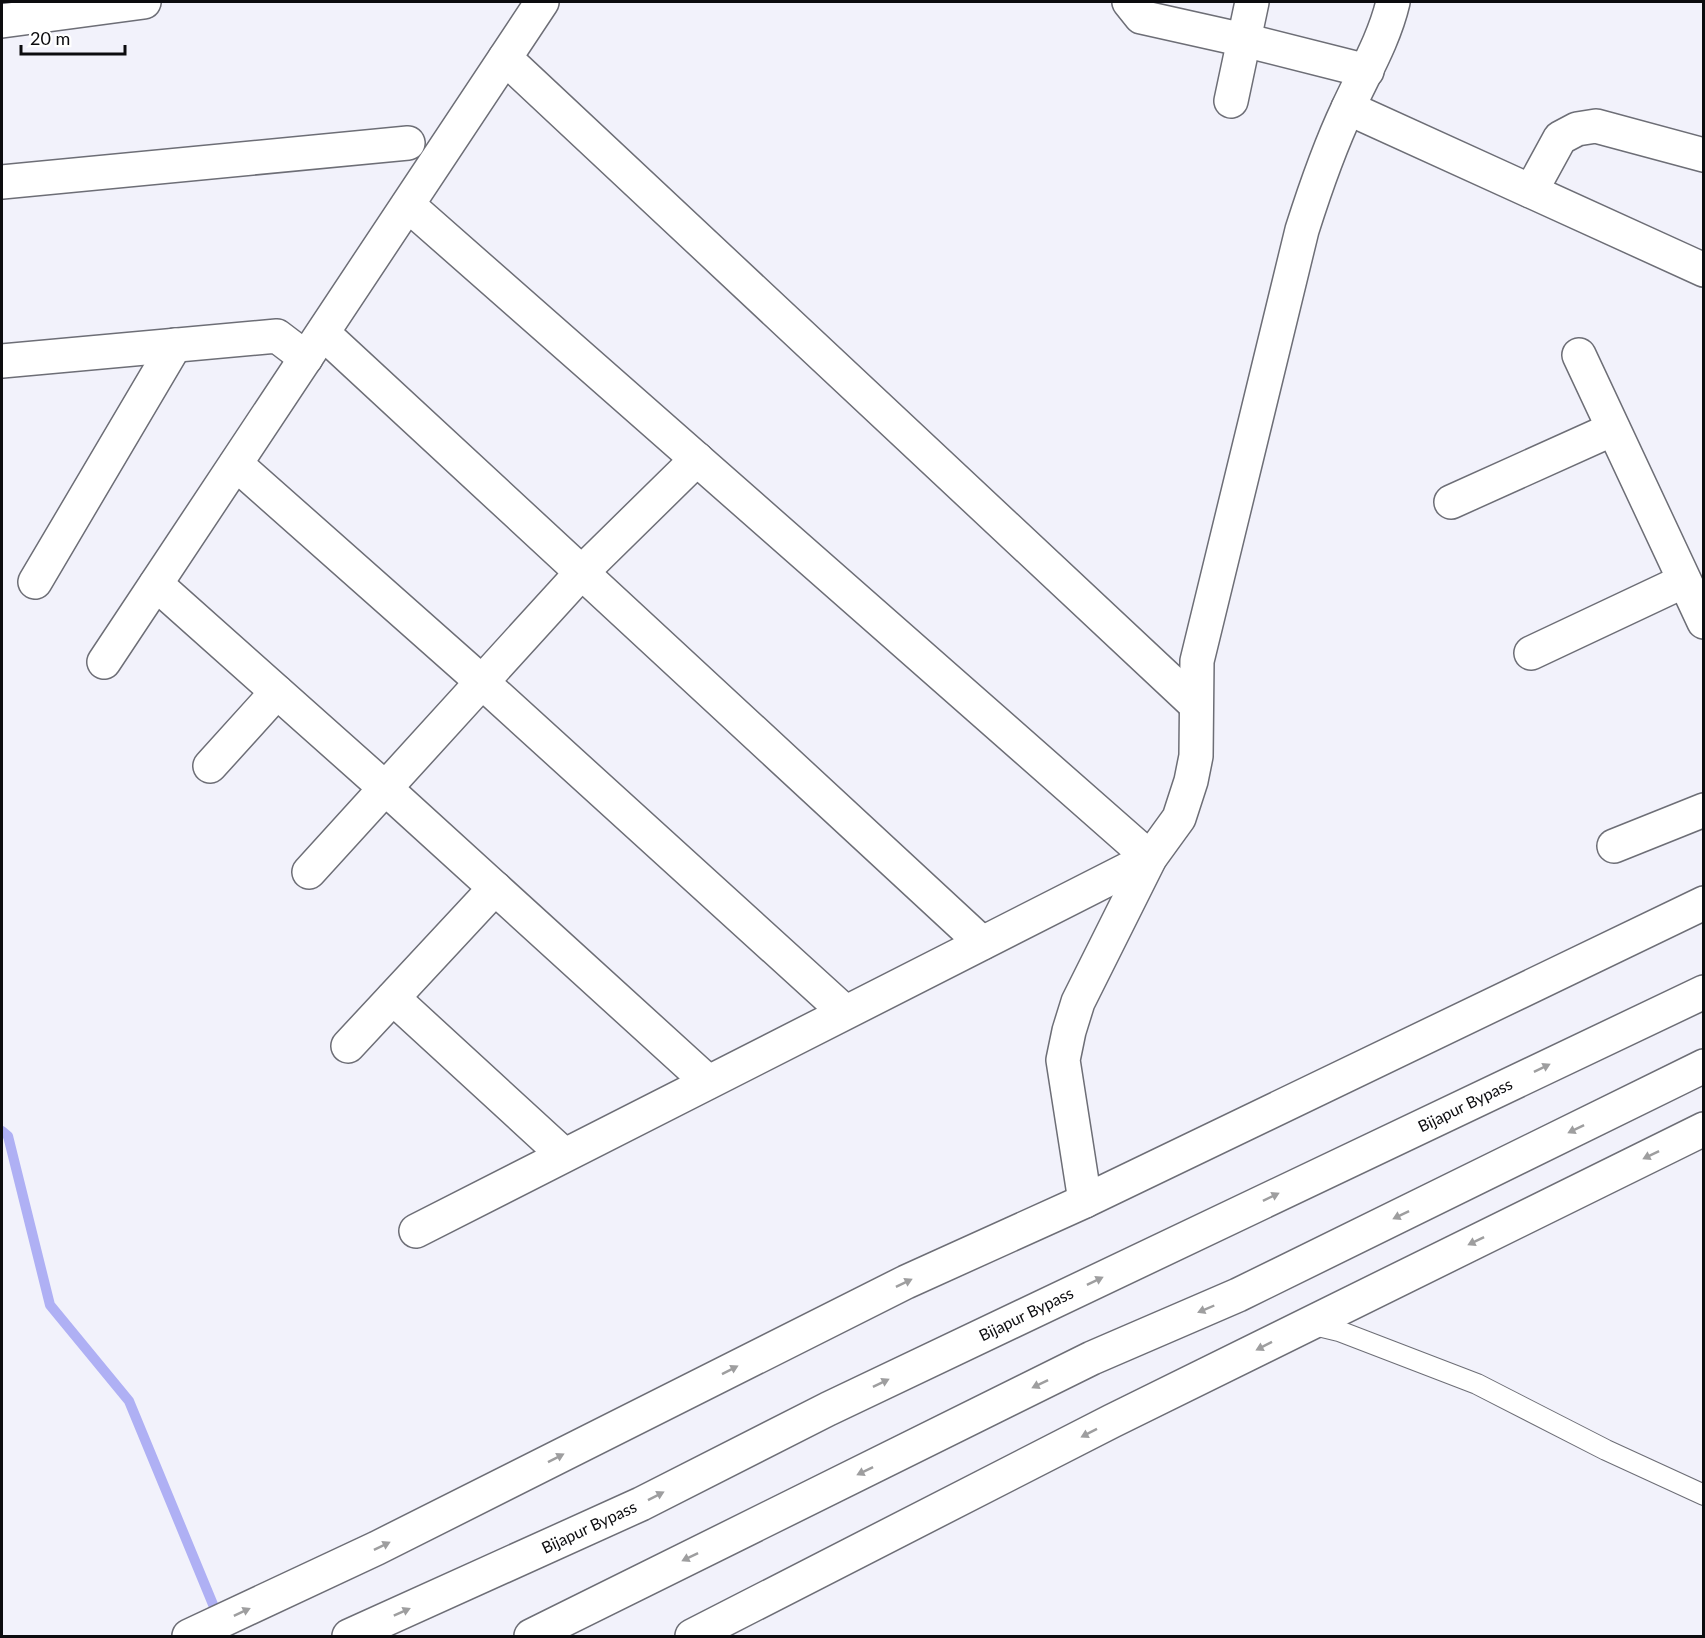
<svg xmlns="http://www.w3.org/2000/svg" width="1705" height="1638" font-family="Lato,sans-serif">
<rect width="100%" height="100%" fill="#f2f2fb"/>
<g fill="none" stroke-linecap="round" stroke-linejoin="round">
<polyline stroke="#afb0f4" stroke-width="10" points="2,1131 8,1136 50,1305 129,1401 219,1619"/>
<defs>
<polyline id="service" points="1310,1324 1339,1331 1477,1384 1606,1450 1704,1495"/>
<g id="minor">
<polyline points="1129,2 1141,17 1244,40 1367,71"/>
<polyline points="2,21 144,2"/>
<polyline points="505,58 1196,705"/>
<polyline points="1231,101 1252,2"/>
<polyline points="1348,108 1704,270"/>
<polyline points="2,182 408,143"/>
<polyline points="1531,191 1560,138 1577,129 1596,126 1704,155"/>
<polyline points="408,205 1150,858 416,1231"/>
<polyline points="323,333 982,943"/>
<polyline points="1579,355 1704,622"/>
<polyline points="2,361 277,336 306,358"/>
<polyline points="236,464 482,682 845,1012"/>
<polyline points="1451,502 1613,429"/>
<polyline points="35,582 175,345"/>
<polyline points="156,584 385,788 708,1082"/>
<polyline points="1531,653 1684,581"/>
<polyline points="104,662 542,2"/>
<polyline points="210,766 277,692"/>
<polyline points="1614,846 1704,810"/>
<polyline points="309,872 582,572 697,459"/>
<polyline points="393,998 564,1155"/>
<polyline points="348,1046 495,888"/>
<path d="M1085 1201 1063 1060 1069 1031 1078 1002 1150 858 1179 818 1191 781 1196 756 1197 661 1302 230C1315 189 1329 148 1348 108 1364 73 1384 40 1393 2"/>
</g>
<g id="tertiary">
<polyline points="189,1636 377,1548 906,1282 1085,1201 1704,903"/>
<polyline points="692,1636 1112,1421 1704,1129"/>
</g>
<g id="trunk">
<polyline points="349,1636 641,1504 828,1409 1704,992"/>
<polyline points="531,1636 1092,1358 1238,1295 1704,1066"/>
</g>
</defs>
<use href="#service" stroke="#6d6e76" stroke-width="22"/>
<use href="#minor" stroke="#6d6e76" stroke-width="36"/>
<use href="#tertiary" stroke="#6d6e76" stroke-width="36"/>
<use href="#trunk" stroke="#6d6e76" stroke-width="36"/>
<use href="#service" stroke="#fff" stroke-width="20"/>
<use href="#minor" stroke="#fff" stroke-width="33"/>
<use href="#tertiary" stroke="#fff" stroke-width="33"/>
<use href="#trunk" stroke="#fff" stroke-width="33"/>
</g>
<defs><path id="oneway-solid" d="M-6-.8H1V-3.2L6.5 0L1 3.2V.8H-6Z" transform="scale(1.5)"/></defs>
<g fill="#9e9e9f">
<use href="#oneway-solid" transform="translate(1542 1068) rotate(-26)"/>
<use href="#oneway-solid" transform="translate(1576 1129) rotate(154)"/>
<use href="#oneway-solid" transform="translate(1651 1155) rotate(154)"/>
<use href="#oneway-solid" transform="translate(1271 1197) rotate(-26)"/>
<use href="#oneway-solid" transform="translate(1401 1215) rotate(154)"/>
<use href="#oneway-solid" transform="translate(1476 1241) rotate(154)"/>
<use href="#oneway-solid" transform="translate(1095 1281) rotate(-26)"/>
<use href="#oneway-solid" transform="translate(904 1283) rotate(-26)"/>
<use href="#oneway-solid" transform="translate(1206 1309) rotate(157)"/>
<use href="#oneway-solid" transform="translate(1264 1346) rotate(153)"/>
<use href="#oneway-solid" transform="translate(730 1370) rotate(-27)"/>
<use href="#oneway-solid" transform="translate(881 1383) rotate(-26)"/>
<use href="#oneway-solid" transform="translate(1040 1384) rotate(154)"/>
<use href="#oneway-solid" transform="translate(1089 1433) rotate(153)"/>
<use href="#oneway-solid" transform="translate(556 1458) rotate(-27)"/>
<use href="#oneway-solid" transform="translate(865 1471) rotate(154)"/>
<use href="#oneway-solid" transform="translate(656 1496) rotate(-27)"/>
<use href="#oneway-solid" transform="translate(382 1546) rotate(-26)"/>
<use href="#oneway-solid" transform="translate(690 1557) rotate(154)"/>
<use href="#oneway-solid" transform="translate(242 1612) rotate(-25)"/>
<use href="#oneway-solid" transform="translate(402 1612) rotate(-24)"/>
</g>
<g text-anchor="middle" stroke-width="4.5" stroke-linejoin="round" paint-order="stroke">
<g font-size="16" fill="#0c0c0f" stroke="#fff">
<text transform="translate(1465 1105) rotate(-26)" y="6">Bijapur Bypass</text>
<text transform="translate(1026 1314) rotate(-26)" y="6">Bijapur Bypass</text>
<text transform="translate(589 1527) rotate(-25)" y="6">Bijapur Bypass</text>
</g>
</g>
<rect width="1705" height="1638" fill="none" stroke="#0c0c0f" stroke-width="6"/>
<path d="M21 45v9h104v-9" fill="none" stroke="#0c0c0f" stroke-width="3"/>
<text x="30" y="45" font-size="18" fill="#0c0c0f" stroke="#ffffff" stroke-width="4.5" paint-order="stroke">20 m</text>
</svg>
